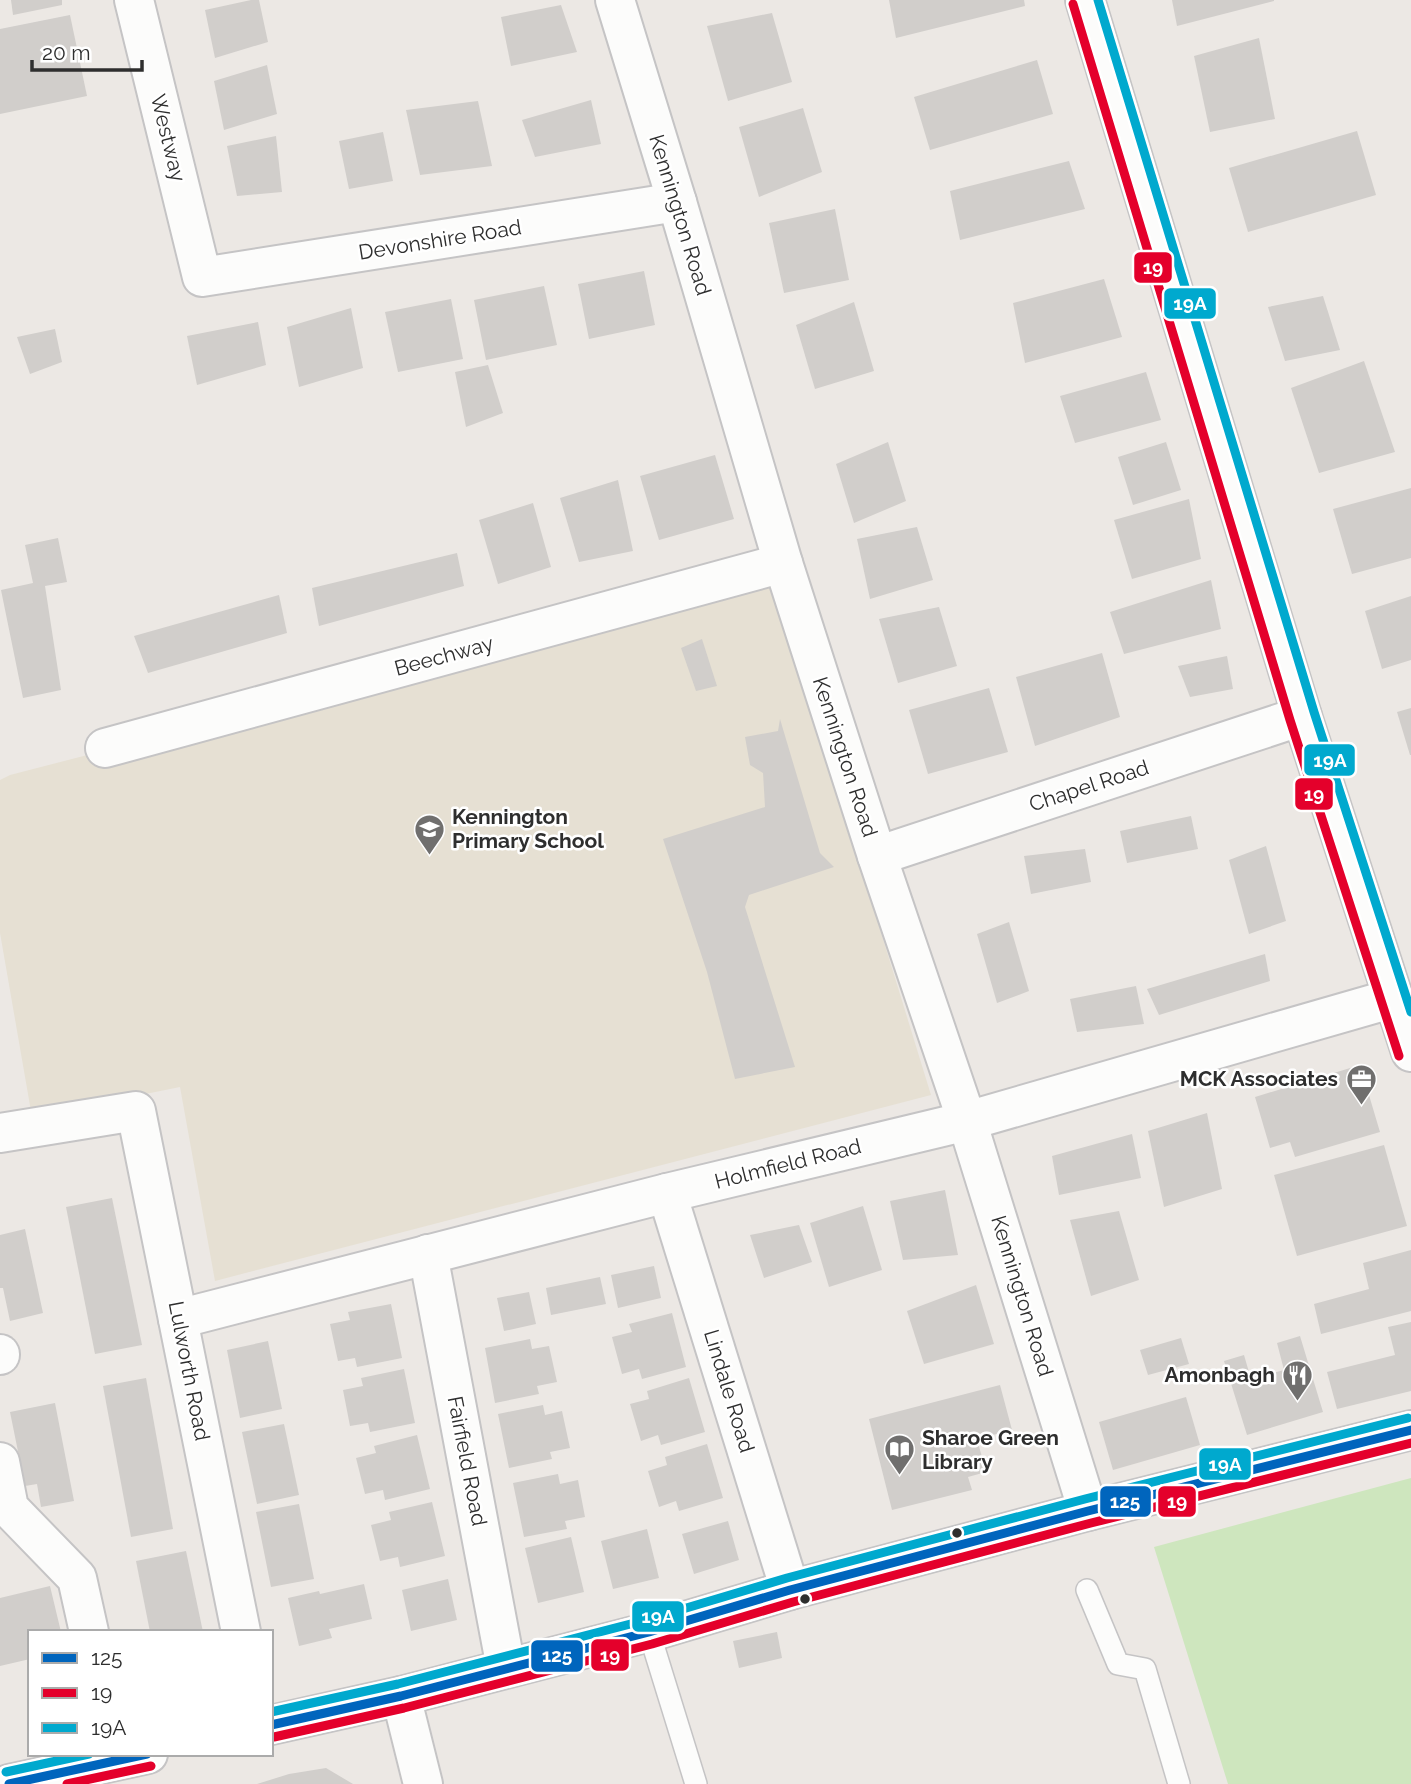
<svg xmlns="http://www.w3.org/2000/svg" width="1411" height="1784" font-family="Raleway,sans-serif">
<rect width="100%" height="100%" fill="#ece8e4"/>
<polygon fill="#e6e0d3" points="772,578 931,1095 215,1281 180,1087 32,1117 0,933 0,780 10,775"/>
<polygon fill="#cee6be" points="1411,1478 1411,1784 1228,1784 1154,1547"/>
<g fill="#d1cecb">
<polygon points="11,0 62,0 62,5 13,15"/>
<polygon points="251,0 259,0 268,42 215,58 205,10"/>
<polygon points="889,0 1024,0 1025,6 896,38"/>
<polygon points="1172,0 1274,0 1274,1 1177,26"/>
<polygon points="561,5 577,52 511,66 501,17"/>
<polygon points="772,13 792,82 728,101 707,26"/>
<polygon points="70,15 87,96 0,114 0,29"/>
<polygon points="1259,38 1275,119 1210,132 1194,56"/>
<polygon points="1037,60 1053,114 930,150 914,97"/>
<polygon points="267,65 277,114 224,130 214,81"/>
<polygon points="591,100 601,144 535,157 522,120"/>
<polygon points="478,101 492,166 420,175 406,110"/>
<polygon points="803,108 822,172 759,197 739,127"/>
<polygon points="1357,131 1376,195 1248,232 1229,168"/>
<polygon points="383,132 393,181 349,189 339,141"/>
<polygon points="276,136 282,192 237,196 227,146"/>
<polygon points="1069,161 1085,209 960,240 950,191"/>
<polygon points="835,209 849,280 784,293 769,223"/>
<polygon points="644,271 655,325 589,339 578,284"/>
<polygon points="1104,279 1122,337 1025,363 1013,303"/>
<polygon points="544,286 557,345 486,360 474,300"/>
<polygon points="1323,296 1340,350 1285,361 1268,307"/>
<polygon points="451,299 463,359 398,372 385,312"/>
<polygon points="854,302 874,371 815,389 796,325"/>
<polygon points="351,308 363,368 299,387 287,327"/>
<polygon points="258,322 266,365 197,385 187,336"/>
<polygon points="55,329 62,362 30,374 17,337"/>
<polygon points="1364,361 1395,452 1319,473 1291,388"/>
<polygon points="488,365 503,413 466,427 455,372"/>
<polygon points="1146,372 1161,420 1075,443 1060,396"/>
<polygon points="888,442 906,501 854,523 836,464"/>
<polygon points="1166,442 1181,490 1133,505 1118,457"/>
<polygon points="715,455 734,519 659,540 640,476"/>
<polygon points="618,480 633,551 579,562 560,498"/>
<polygon points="1411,488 1411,558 1352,574 1333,509"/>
<polygon points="1189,499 1201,559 1132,579 1114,520"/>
<polygon points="533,503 551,567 498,584 479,520"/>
<polygon points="917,527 933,580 870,599 857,539"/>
<polygon points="58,538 67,582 45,586 61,690 23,698 1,590 33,583 25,545"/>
<polygon points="457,553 464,586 319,626 312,588"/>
<polygon points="1211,580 1221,629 1124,654 1110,612"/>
<polygon points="279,595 287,633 148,673 134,636"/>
<polygon points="1411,596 1411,660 1382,669 1365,611"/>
<polygon points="939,607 957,666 898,683 879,619"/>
<polygon points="702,639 717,686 696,691 681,648"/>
<polygon points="1102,653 1120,717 1035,746 1016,677"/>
<polygon points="1227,656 1233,689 1190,697 1178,666"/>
<polygon points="989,688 1008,752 928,774 909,710"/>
<polygon points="1411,708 1411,755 1410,755 1397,712"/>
<polygon points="780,719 820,853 834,867 749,895 745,907 795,1067 735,1079 707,972 663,839 765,807 763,773 750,765 745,737 778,731"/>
<polygon points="1191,816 1198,849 1127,863 1120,831"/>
<polygon points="1266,846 1286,921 1249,934 1229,860"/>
<polygon points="1085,849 1091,882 1031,894 1024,856"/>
<polygon points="1009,922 1029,991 997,1003 977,934"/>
<polygon points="1265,954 1270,981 1159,1015 1147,989"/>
<polygon points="1136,986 1144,1024 1077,1032 1070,999"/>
<polygon points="1360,1065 1380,1132 1295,1157 1290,1142 1270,1148 1255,1097"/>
<polygon points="1207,1113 1222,1189 1164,1207 1148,1131"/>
<polygon points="1132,1134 1141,1178 1059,1195 1052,1156"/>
<polygon points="1384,1145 1407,1226 1297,1256 1274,1175"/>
<polygon points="945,1190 958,1255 903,1260 890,1201"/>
<polygon points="112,1198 142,1345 95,1354 66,1207"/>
<polygon points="863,1206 882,1270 829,1287 810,1223"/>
<polygon points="1119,1211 1139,1280 1091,1296 1070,1220"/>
<polygon points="799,1225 812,1262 764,1278 750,1235"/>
<polygon points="25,1229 43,1313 10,1321 3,1288 0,1288 0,1235"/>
<polygon points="1411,1250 1411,1311 1321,1334 1314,1304 1369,1289 1363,1263"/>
<polygon points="654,1266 661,1298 618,1308 611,1275"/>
<polygon points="600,1277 606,1304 551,1315 546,1288"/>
<polygon points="976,1285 994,1344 924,1364 907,1311"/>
<polygon points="529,1292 536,1324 504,1331 497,1298"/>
<polygon points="391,1304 402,1358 357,1367 355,1358 338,1361 330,1324 350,1320 348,1312"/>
<polygon points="672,1313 686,1367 642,1379 639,1369 622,1374 612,1337 632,1332 629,1324"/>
<polygon points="1411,1322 1411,1391 1337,1409 1327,1372 1395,1355 1388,1327"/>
<polygon points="1300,1336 1323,1412 1247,1435 1224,1361 1244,1355 1251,1379 1284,1370 1277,1343"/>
<polygon points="1181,1338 1189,1364 1148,1375 1140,1350"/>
<polygon points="530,1339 532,1349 549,1346 557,1382 537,1386 539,1394 495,1403 485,1348"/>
<polygon points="268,1341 282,1409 240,1418 227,1350"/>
<polygon points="404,1369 415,1423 370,1432 368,1423 350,1426 343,1390 363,1386 361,1378"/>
<polygon points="146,1378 173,1529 131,1537 103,1386"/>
<polygon points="689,1378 705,1432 661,1445 658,1435 641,1441 630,1404 649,1399 647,1391"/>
<polygon points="1000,1385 1012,1430 977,1439 986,1472 968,1477 972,1490 892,1510 869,1419"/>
<polygon points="1186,1397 1200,1445 1113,1470 1099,1422"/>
<polygon points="55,1403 74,1501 41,1507 37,1484 25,1486 10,1412"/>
<polygon points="543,1405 545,1415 562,1411 570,1448 550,1452 552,1459 509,1468 498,1414"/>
<polygon points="284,1424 299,1495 257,1504 242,1432"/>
<polygon points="417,1435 430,1489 385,1500 383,1490 365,1494 356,1458 376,1453 374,1446"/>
<polygon points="707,1444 723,1498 679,1511 676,1501 659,1507 648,1471 667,1465 665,1457"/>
<polygon points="558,1474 560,1484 578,1480 585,1517 565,1521 567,1529 524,1537 513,1483"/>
<polygon points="432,1502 445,1556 400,1567 398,1557 380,1561 371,1525 391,1520 389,1512"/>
<polygon points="299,1504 314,1579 271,1587 256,1512"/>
<polygon points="728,1521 739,1560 694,1574 682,1534"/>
<polygon points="647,1529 659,1578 613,1589 601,1541"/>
<polygon points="571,1537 584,1592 538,1603 525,1548"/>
<polygon points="186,1551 203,1632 150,1632 136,1561"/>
<polygon points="448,1579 457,1620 411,1631 402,1590"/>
<polygon points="364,1584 372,1619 329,1629 332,1638 299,1646 288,1598 319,1591 320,1594"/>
<polygon points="50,1586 61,1632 30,1632 30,1659 0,1666 0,1598"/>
<polygon points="777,1632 782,1658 739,1668 733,1641"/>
<polygon points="326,1768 353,1784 257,1784 289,1774"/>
</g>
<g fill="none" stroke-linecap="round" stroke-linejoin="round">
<defs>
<g id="service">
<polyline points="1087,1590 1118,1664 1145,1669 1179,1784"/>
<polyline points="649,1632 696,1784"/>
</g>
<g id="minor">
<polyline points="134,0 202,277 677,202"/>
<polyline points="615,0 677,202 783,563 877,856 967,1121 1088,1511"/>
<polyline points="105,748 783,563"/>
<polyline points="877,856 1302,716"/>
<polyline points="0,1133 136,1111 241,1632"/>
<polyline points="667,1193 790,1590"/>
<polyline points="428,1254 506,1668"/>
<polyline points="178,1319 667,1193 967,1121 1394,998"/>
<polyline points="0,1355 0,1354"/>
<polyline points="0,1462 9,1508 77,1578 89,1632"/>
<polyline points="401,1696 423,1784"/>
</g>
<g id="tertiary">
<polyline points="271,1725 401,1696 649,1632 790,1590 1088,1511 1411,1430"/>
<polyline points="9,1784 148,1754"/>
</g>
<polyline id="secondary" points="1085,0 1302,716 1411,1052"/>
</defs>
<use href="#service" stroke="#c5c4c5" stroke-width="24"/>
<use href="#minor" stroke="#c5c4c5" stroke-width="42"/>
<use href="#tertiary" stroke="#c5c4c5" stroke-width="42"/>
<use href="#secondary" stroke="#c5c4c5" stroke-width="42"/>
<use href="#service" stroke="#fcfcfb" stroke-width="21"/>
<use href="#minor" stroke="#fcfcfb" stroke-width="38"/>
<use href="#tertiary" stroke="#fcfcfb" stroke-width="38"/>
<use href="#secondary" stroke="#fcfcfb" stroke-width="38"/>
<defs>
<g id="bus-1">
<polyline points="271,1725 401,1696 649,1632 790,1590 1088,1511 1411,1430"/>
<polyline points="9,1784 147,1754"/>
</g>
<g id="bus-2">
<polyline points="1073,4 1290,720 1399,1056"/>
<polyline points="274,1737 404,1708 652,1644 793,1602 1091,1523 1411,1443"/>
<polyline points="67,1784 151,1766"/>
</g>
<g id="bus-3">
<polyline points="1098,0 1314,712 1411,1012"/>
<polyline points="271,1712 398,1684 646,1620 787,1578 1085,1499 1408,1418"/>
<polyline points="6,1772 89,1754"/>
</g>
</defs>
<use href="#bus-1" stroke="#fff" stroke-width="14"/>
<use href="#bus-2" stroke="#fff" stroke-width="14"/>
<use href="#bus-3" stroke="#fff" stroke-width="14"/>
<use href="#bus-1" stroke="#0065bd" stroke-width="9"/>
<use href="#bus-2" stroke="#e4002b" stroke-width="9"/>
<use href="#bus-3" stroke="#00a9ce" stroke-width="9"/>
</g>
<defs>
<symbol id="school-pin" viewBox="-11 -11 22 30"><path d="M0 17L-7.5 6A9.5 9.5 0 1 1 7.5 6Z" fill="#706f6e" stroke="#fff"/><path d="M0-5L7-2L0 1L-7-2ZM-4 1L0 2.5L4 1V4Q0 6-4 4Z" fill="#fff"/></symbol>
<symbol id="office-pin" viewBox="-11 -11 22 30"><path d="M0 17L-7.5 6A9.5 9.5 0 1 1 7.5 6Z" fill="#706f6e" stroke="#fff"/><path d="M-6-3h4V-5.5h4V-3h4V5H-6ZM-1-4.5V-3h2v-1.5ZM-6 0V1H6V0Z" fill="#fff"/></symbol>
<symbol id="restaurant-pin" viewBox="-11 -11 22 30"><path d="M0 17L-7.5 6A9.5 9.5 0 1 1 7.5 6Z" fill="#706f6e" stroke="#fff"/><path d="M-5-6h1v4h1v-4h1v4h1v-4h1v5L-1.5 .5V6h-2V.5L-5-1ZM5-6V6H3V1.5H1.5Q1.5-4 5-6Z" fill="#fff"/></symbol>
<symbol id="library-pin" viewBox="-11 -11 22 30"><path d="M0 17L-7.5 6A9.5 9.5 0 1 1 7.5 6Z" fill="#706f6e" stroke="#fff"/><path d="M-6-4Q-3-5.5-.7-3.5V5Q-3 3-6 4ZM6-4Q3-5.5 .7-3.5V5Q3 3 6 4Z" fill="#fff"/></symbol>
</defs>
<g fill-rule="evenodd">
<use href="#school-pin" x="412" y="812" width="35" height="47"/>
<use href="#office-pin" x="1344" y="1062" width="35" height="47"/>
<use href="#restaurant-pin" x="1280" y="1358" width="35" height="47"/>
<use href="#library-pin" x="882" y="1432" width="35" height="47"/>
</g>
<g fill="#2e2e2e" stroke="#fff" stroke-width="2.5">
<circle cx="957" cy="1533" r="6"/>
<circle cx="805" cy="1599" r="6"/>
</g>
<g text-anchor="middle" stroke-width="5" stroke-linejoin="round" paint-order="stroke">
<g font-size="21" fill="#2e2e2e" stroke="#fff">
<text transform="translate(168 138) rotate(76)" y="7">Westway</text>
<text transform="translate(680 215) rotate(73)" y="7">Kennington Road</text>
<text transform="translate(440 240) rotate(-9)" y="7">Devonshire Road</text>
<text transform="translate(444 656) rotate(-15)" y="7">Beechway</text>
<text transform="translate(845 757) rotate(72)" y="7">Kennington Road</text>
<text transform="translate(1089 786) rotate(-18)" y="7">Chapel Road</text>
<text transform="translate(788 1164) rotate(-14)" y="7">Holmfield Road</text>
<text transform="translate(1022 1296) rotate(73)" y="7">Kennington Road</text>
<text transform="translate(189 1371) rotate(79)" y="7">Lulworth Road</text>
<text transform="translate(729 1391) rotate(73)" y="7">Lindale Road</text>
<text transform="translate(467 1461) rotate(79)" y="7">Fairfield Road</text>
</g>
<g font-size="21" font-weight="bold" fill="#2e2e2e" stroke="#fff" text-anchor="start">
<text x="452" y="824">Kennington<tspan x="452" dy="24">Primary School</tspan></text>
<text x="1338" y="1086" text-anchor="end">MCK Associates</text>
<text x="1275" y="1382" text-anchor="end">Amonbagh</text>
<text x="922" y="1445">Sharoe Green<tspan x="922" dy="24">Library</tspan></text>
</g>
</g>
<g stroke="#fff" stroke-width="2.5">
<rect x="1133" y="251" width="40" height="33" rx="7" fill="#e4002b"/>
<rect x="1163" y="287" width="54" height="33" rx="7" fill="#00a9ce"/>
<rect x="1303" y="743" width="53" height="34" rx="7" fill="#00a9ce"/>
<rect x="1294" y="777" width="40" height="34" rx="7" fill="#e4002b"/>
<rect x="1198" y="1447" width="54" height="34" rx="7" fill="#00a9ce"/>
<rect x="1157" y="1485" width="40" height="33" rx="7" fill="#e4002b"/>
<rect x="1099" y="1485" width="53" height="33" rx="7" fill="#0065bd"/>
<rect x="631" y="1600" width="54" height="33" rx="7" fill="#00a9ce"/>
<rect x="590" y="1638" width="40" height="34" rx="7" fill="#e4002b"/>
<rect x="530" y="1639" width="54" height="34" rx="7" fill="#0065bd"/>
</g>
<g font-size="19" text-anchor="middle" font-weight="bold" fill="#fff">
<text x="1153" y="274">19</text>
<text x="1190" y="310">19A</text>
<text x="1330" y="767">19A</text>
<text x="1314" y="801">19</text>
<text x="1225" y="1471">19A</text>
<text x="1177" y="1508">19</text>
<text x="1125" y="1508">125</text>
<text x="658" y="1623">19A</text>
<text x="610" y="1662">19</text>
<text x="557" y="1662">125</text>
</g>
<rect x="28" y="1630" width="245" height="126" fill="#ffffff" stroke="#ababab" stroke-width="2"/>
<rect x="42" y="1653" width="35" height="10" fill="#0065bd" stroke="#ababab" stroke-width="2"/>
<text x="91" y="1665" font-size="21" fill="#2e2e2e">125</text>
<rect x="42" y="1688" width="35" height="10" fill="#e4002b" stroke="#ababab" stroke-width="2"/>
<text x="91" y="1700" font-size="21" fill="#2e2e2e">19</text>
<rect x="42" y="1723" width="35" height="10" fill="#00a9ce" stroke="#ababab" stroke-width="2"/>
<text x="91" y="1735" font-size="21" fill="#2e2e2e">19A</text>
<path d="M32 60v10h110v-10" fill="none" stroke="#2e2e2e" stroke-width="3.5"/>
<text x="42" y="60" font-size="21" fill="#2e2e2e" stroke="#ffffff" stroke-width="5" paint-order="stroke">20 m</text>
</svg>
